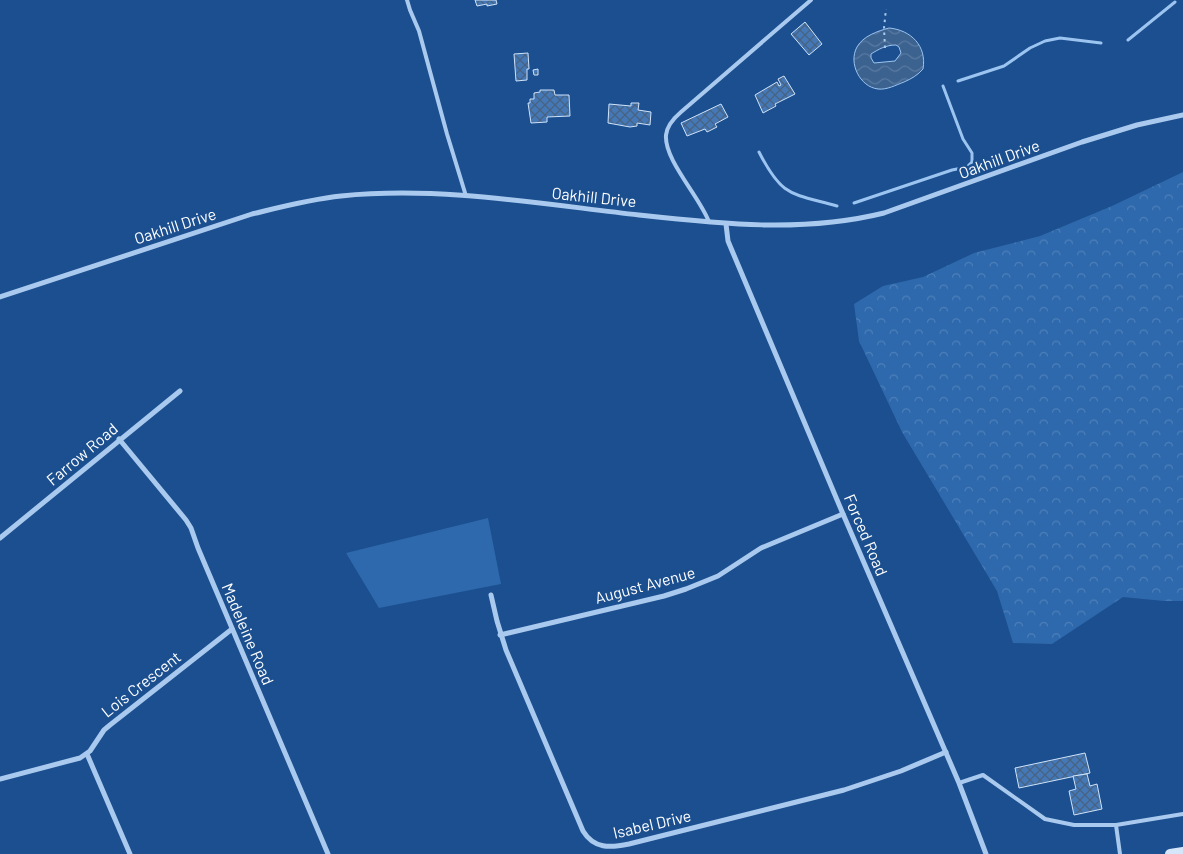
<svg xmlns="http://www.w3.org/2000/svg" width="1183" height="854" font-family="Barlow,sans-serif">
<defs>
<pattern id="forest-crowns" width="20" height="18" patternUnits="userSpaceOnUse" patternTransform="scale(1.25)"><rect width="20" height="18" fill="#2e69ad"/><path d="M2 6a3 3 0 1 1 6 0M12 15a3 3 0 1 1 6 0" fill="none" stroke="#4d80b9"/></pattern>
<pattern id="water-waves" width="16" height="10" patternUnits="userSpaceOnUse" patternTransform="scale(1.25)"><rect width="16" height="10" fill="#3c6290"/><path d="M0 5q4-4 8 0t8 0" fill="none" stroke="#597aa1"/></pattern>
<pattern id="building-cross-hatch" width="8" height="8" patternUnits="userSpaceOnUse" patternTransform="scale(1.25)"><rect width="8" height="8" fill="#4478b7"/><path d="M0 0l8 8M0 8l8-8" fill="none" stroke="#486282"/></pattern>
</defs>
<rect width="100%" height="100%" fill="#1b4f8f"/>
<polygon fill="url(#forest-crowns)" points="1183,172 1183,601 1164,601 1123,597 1052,644 1013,643 997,591 902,432 859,341 854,304 883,286 923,277 974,253 1040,236 1112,206"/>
<polygon fill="#2e69ad" points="488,518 501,584 379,608 346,553"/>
<path fill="url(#water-waves)" stroke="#9cc4f0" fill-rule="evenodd" d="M889 28C911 30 927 46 923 69 918 75 911 79 904 82 896 85 887 90 878 89 860 87 848 63 857 47 863 36 878 31 889 28ZM896 45 899 47 901 53 895 61 874 63 871 58V54C879 49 886 45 896 45Z"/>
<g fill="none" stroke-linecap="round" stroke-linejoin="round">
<g stroke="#9cc4f0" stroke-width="3">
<polyline points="1128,40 1175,2"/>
<polyline points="958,81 1004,66 1030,48 1045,41 1060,38 1101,43"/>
<path d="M759 152C782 197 790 193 837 206"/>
<polyline points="854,203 952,170 967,167 972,162 972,153 963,139 943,86"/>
</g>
</g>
<g fill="url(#building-cross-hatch)" stroke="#cfe3fa">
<polygon points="475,0 496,0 497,4 487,6 487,4 477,6"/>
<polygon points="805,22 822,44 809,55 791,34"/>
<polygon points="528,53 529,69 527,69 527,80 516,81 514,54"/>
<polygon points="538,69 538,75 534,75 533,70"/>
<polygon points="784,76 795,94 775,104 776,106 763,113 755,95 777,82 779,86 781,85 778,79"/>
<polygon points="540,90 554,90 555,95 569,95 570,116 547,117 547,122 531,123 528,103 530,103 530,99 534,99 534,93 540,92"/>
<polygon points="631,103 639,103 638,110 651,112 650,125 637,123 637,126 630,127 608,123 609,104 631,106"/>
<polygon points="721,104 728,117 715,124 717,127 707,132 705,129 687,136 681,123"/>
<polygon points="1085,753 1090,773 1019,788 1015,768"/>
<polygon points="1087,774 1090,786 1097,784 1102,809 1074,815 1069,791 1076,789 1073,776"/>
</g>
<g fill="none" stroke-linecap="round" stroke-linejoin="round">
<polyline stroke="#a9c9ee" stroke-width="2" stroke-dasharray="2.5 4" stroke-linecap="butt" points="885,48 884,28 886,9"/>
<g stroke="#a9c9ee" stroke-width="4">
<polyline points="407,0 410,10 419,31 447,134 466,196"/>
<path d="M709 222C700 197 664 160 666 135 667 126 674 118 681 112L811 0"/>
<polyline points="959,783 983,775 1045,819 1074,825 1116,825 1120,854"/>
<polyline points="1116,825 1183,814"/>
</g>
<g stroke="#a9c9ee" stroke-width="5">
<polyline points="726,224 728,241 843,514 959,783 986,854"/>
<path d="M0 297 252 214C281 207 311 199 341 196 440 186 541 204 639 215 721 224 803 233 884 213L1082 142 1137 125 1183 115"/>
<polyline points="119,439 186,520 191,528 198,548 328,854"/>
<polyline points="0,538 180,391"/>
<path d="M491 595 497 621 506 650 583 831C594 849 610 848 629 844L844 790 901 771 946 752"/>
<polyline points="500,635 664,596 686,589 718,576 761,548 843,514"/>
<polyline points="87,754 130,854"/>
<polyline points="0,779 80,758 90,751 104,730 110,725 232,629"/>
</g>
<polyline stroke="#d6e6fa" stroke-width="10" points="1170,854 1183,852"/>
</g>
<g text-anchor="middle" stroke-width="5" stroke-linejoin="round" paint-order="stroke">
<g font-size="16" fill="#fff" stroke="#1b4f8f">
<text transform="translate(999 159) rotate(-20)" y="6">Oakhill Drive</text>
<text transform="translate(594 197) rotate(6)" y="6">Oakhill Drive</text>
<text transform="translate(175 226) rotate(-18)" y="6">Oakhill Drive</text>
<text transform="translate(82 454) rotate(-40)" y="6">Farrow Road</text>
<text transform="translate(866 535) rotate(67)" y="6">Forced Road</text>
<text transform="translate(645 585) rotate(-15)" y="6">August Avenue</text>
<text transform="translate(248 634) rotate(67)" y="6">Madeleine Road</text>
<text transform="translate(141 684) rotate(-38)" y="6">Lois Crescent</text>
<text transform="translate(652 824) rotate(-13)" y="6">Isabel Drive</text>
</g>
</g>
</svg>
